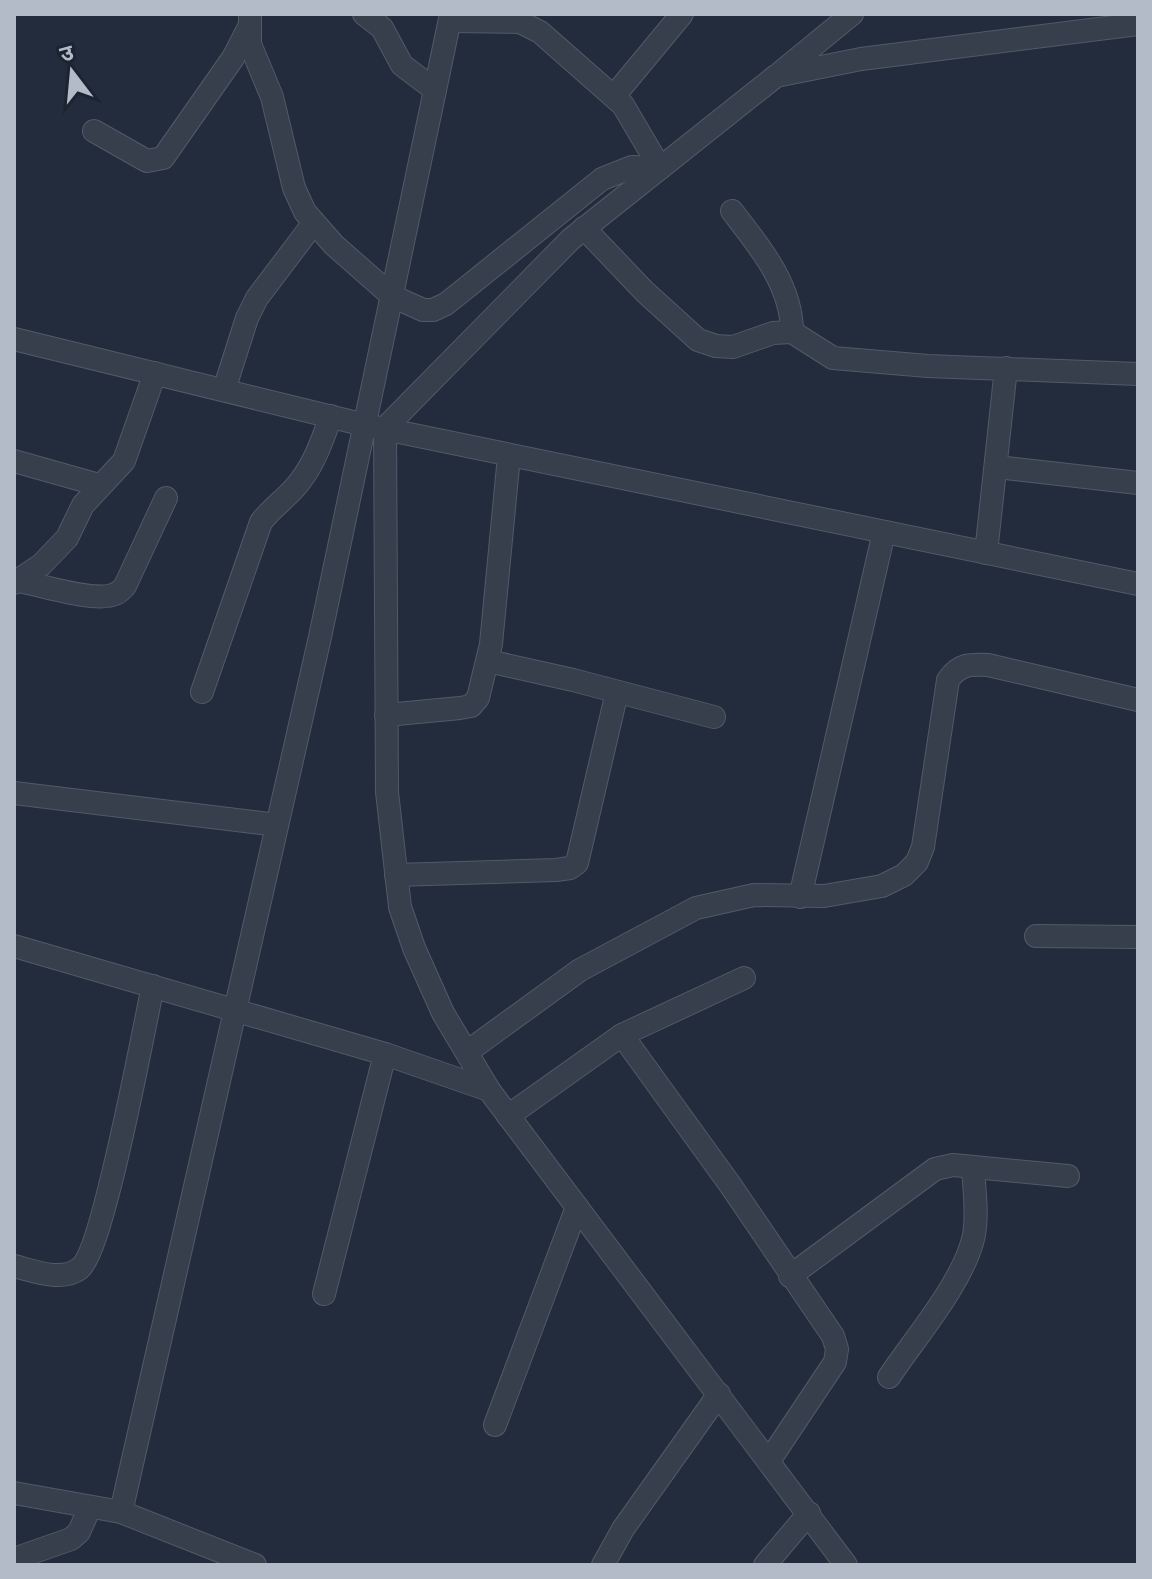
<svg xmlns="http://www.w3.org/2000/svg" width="1152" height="1579" font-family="Karla,'Noto Sans Devanagari',sans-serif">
<rect width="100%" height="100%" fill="#232c3d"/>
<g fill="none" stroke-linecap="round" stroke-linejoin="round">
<defs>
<g id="street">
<polyline points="250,14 250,44 272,97 294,188 305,212 334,245 392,296 423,310 433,310 446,304 602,179 632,167 660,168"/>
<polyline points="364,14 382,28 402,65 435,90"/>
<polyline points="450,21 520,22 540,32 623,105 660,168"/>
<polyline points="780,73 852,14"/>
<polyline points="614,96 682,14"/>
<polyline points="94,131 147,161 163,158 233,58 249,27"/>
<path d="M732 211C759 246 792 285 792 332"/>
<polyline points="584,228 645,292 698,340 716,346 733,347 773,333 792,332 833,358 928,366 1138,374"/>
<polyline points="14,339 365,425 1138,584"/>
<polyline points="224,390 247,318 257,298 313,224"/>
<polyline points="14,461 99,485"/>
<polyline points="997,467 1138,483"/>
<polyline points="986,553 1006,368"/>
<path d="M19 581C41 585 96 603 115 594 119 593 122 589 125 586L166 498"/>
<polyline points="14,583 41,565 67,538 83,505 124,461 155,373"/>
<polyline points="488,661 573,680 714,717"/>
<path d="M202 692 261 522C273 506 290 496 301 480 315 462 323 438 331 416"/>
<polyline points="386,715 460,708 471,706 478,698 491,644 509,456"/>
<polyline points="14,793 277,825"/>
<polyline points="396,875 556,870 570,868 577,863 617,692"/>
<polyline points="800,897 884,532"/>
<polyline points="1036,936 1138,937"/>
<polyline points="14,946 385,1054 489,1090"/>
<polyline points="622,1035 731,1186 833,1336 837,1349 835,1362 769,1461"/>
<path d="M467 1052 580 970 696 908 754 895 824 896 882 886 904 875 917 862 923 847 948 680C959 664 970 664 988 665L1138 700"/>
<polyline points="508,1116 622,1035 744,978"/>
<path d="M14 1266C34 1271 61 1282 79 1269 103 1253 144 1027 153 986"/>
<polyline points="790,1276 935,1169 953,1165 1068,1176"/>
<polyline points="324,1294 385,1054"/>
<path d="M889 1377C915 1338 965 1280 974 1235 978 1213 974 1189 973 1167"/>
<polyline points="495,1425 577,1207"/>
<polyline points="14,1493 121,1512 255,1565"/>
<polyline points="121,1512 320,637 451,14"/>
<polyline points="14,1559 71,1539 79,1532 90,1507"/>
<polyline points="603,1565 623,1529 719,1394"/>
<polyline points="765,1565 809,1513"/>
<polyline points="846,1565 489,1090 443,1013 414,948 400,907 387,792 385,428 571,239 776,76 861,59 1138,24"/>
</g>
</defs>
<use href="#street" stroke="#525a68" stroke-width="24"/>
<use href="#street" stroke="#373f4d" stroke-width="22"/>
</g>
<rect width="1152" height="1579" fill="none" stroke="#b3bac8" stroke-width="32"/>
<g transform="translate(72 72) rotate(344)" stroke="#1c2432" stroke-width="6" paint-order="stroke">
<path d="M0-6L14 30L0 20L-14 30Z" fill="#b3bac8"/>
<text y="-12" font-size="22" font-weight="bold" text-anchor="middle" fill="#b3bac8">उ</text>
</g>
</svg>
